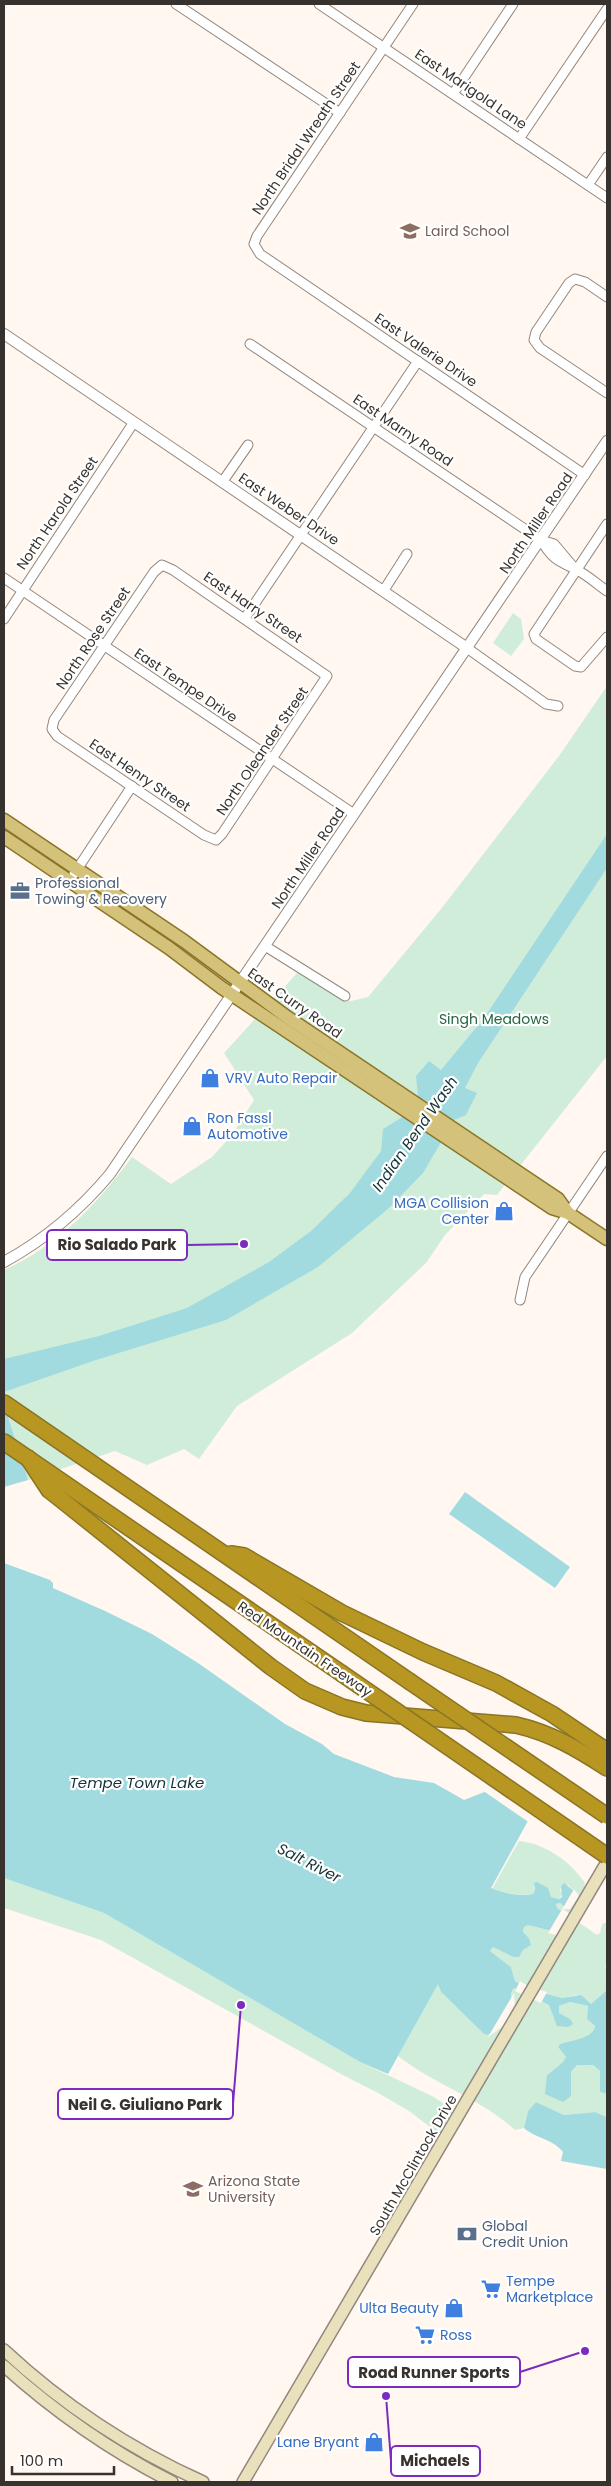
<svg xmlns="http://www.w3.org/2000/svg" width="611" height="2486" font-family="Poppins,sans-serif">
<rect width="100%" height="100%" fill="#fff7f0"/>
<g fill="#d0edda">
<polygon points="513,613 521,619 524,639 511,656 493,643"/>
<path d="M607 686V1056L497 1195 484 1194 445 1235 426 1263 352 1333 237 1406 199 1459 184 1449 147 1465 115 1451 28 1480 4 1404V1270C58 1246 97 1204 132 1157L171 1184 212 1157 232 1135 254 1100 224 1053 298 972 343 1000 351 1001 368 997 441 909 559 756Z"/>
<path d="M519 1841C546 1844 570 1861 585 1883L577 1921 597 1935 600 1933 602 1924 607 1922V1963L605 1967 607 1968V1990L591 2004 577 1995 562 1998 528 1989 515 1981 511 1967 490 1951 493 1947 513 1957 529 1938 523 1932 524 1927 528 1925 556 1932 568 1915 557 1908 556 1904 560 1903 563 1906 575 1892 568 1885 560 1889 562 1895 559 1899 551 1897 533 1886 535 1890 533 1894C520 1896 504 1893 492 1889Z"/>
<polygon points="4,1878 104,1913 360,2062 432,2096 456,2111 442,2136 409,2111 380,2094 339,2073 101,1940 4,1908"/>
<path d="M438 1983 441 1992 484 2034 488 2035C497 2028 510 2019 512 2008 513 2000 508 1995 514 1988L549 2005 553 2011 570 2019 558 2013 559 2006 570 2002 588 2006 587 2019 595 2026C593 2039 571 2040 560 2044L558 2047 566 2057 563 2062 547 2075 571 2096V2072L577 2065H593L600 2071V2092L607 2094V2117L595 2112 564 2115 536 2102 528 2111 524 2128 515 2130C480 2098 435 2085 398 2056Z"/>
</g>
<g fill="#a1dbe0">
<polygon points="607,834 607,868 478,1063 465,1088 477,1093 466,1115 454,1120 423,1173 389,1208 318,1267 226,1320 96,1360 4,1392 4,1359 99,1336 187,1308 269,1262 311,1231 350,1193 381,1151 383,1129 404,1116 418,1097 416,1076 429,1061 441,1070 484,1018"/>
<polygon points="4,1404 28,1480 4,1487"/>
<polygon points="465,1492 570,1567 555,1588 449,1514"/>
<path d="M4 1563 50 1580 53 1583V1588L105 1611 152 1634 198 1663 285 1724 322 1744 334 1754 394 1777 434 1783 464 1800 487 1791 529 1819 491 1888C503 1893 520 1897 533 1894L535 1890 534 1883 537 1882 548 1888 551 1897 559 1899 562 1897 561 1886 564 1883 575 1892 569 1907 563 1906 560 1903 556 1904 557 1908 568 1915 556 1932 528 1925 524 1927 523 1932 529 1938 531 1945 523 1950 519 1957H513L493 1947 490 1951 511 1967 515 1981 528 1989 562 1998 581 1995 591 2004 607 1990V2094L600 2092V2071L593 2065H577L571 2072V2096L563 2102 545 2094 547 2075 563 2062 566 2057 558 2047 560 2044C571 2040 593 2039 595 2026L587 2019 588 2006 570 2002 559 2006V2013L570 2019 573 2024 568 2027 557 2026 549 2005 514 1988C508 1995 513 2000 512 2008 510 2019 497 2028 488 2035L484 2034 441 1992 438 1984 388 2074 360 2062 104 1913 4 1878Z"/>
<path d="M536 2102 564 2115 595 2112 607 2117V2169L561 2161 563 2152C552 2138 536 2139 524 2128L528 2111Z"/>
</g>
<g fill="#fff7f0">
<polygon points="488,1789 530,1817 530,1823 482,1790"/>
<polygon points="574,1889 579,1896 570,1909 563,1909 570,1914 564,1932 556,1935 548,1933"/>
<polygon points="520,1981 529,1987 547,1992 541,2003 515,1991"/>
<polygon points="514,1993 515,2008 505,2025 488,2037"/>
</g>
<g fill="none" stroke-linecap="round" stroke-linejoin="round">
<defs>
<g id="minor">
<polyline points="176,4 340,113"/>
<polyline points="319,4 607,198"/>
<polyline points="413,4 257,236 254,244 260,254 585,475"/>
<polyline points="453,94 513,4"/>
<polyline points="519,139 607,9"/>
<polyline points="588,185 607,157"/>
<polyline points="607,297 585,282 575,279 569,283 536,332 534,340 540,348 607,393"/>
<polyline points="250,344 541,540 554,544 576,570"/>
<polyline points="223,481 248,445"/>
<polyline points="607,524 534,634 536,639 575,666 581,667 607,637"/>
<path d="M541 540C552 559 558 561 577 570 587 575 597 584 607 591"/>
<polygon points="162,565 173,570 327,676 222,834 216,840 204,835 57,736 52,729 54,720 154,572"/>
<polyline points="4,578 354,814"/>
<polyline points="384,590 407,554"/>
<polyline points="245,618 418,361"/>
<polyline points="4,619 134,422"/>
<polyline points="467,648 546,704 558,706"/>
<polyline points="74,874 132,786"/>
<polyline points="265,946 345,996"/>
<polyline points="520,1300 525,1277 607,1156"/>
</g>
<g id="tertiary">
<polyline points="4,334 467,648"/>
<path d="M4 1262C46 1239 80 1210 110 1174L607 441"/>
</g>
<g id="secondary">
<path d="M4 2350C63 2405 130 2449 203 2482"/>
<path d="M4 2366C55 2412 111 2451 172 2482"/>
<polyline points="243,2482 607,1862"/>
</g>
<g id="primary">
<polyline points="4,820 184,941 287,1017 558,1199 568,1213"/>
<polyline points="4,837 169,948 222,988 552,1208 568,1213 607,1239"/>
</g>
<g id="motorway">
<polyline points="4,1403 409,1681"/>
<polyline points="4,1442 341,1673"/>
<path d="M28 1458 49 1490 63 1501 271 1667 305 1691 342 1707 366 1713 516 1725C551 1733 578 1749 607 1768"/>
<polyline points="231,1554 244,1556 342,1613 423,1652 496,1683 552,1714 607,1751"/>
</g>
</defs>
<use href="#minor" stroke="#93877e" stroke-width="11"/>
<use href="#tertiary" stroke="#93877e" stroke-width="12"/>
<use href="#secondary" stroke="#93877e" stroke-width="14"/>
<use href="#primary" stroke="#8a7426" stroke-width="15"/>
<use href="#motorway" stroke="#8a7426" stroke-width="18"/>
<use href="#minor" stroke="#fff" stroke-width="9"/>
<use href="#tertiary" stroke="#fff" stroke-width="10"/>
<use href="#secondary" stroke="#e9e0bc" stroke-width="11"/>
<use href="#primary" stroke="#d4c17a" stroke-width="12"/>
<use href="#motorway" stroke="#b79721" stroke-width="15"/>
<defs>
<g id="motorway-bridge">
<polyline points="341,1673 607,1856"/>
<polyline points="409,1681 607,1816"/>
</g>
</defs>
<use href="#motorway-bridge" stroke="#8a7426" stroke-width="18" stroke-linecap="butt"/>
<use href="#motorway-bridge" stroke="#b79721" stroke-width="15"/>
</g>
<defs>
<symbol id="school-bare" viewBox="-9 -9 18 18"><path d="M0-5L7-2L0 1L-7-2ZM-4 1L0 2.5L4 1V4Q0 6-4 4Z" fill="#8d6e63" stroke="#fff" stroke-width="2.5" paint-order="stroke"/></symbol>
<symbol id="office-bare" viewBox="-9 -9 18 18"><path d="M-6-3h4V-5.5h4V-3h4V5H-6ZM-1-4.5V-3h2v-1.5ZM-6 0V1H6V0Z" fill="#5c6f8a" stroke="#fff" stroke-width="2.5" paint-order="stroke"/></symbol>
<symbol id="shop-bare" viewBox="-9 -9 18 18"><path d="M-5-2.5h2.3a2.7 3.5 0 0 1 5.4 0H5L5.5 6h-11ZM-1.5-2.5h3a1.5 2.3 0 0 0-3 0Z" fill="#3f7fe0" stroke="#fff" stroke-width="2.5" paint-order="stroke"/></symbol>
<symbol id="university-bare" viewBox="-9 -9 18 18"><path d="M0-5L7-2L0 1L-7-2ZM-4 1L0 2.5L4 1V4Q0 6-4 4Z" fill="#8d6e63" stroke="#fff" stroke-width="2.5" paint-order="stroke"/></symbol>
<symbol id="bank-bare" viewBox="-9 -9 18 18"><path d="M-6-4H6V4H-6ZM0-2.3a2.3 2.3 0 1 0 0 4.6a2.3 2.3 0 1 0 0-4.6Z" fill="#5c6f8a" stroke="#fff" stroke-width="2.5" paint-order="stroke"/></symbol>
<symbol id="supermarket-bare" viewBox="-9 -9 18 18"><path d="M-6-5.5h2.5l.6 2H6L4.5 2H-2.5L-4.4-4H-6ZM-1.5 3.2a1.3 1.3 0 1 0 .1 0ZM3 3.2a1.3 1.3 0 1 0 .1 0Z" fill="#3f7fe0" stroke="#fff" stroke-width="2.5" paint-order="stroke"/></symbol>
</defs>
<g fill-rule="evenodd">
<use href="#school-bare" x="396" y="217" width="28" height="28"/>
<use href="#office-bare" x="6" y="877" width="28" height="28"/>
<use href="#shop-bare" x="196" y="1064" width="28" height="28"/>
<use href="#shop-bare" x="178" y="1112" width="28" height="28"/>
<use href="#shop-bare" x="490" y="1197" width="28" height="28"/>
<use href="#university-bare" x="179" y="2175" width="28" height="28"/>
<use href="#bank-bare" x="453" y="2220" width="28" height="28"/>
<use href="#supermarket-bare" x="477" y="2275" width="28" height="28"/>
<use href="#shop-bare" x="440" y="2294" width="28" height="28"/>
<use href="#supermarket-bare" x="411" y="2321" width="28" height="28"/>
<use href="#shop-bare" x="360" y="2428" width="28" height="28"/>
</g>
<g text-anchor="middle" stroke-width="4.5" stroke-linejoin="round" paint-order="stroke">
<g font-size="14" fill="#37322e" stroke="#fff">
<text transform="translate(471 89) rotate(34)" y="5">East Marigold Lane</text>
<text transform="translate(306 138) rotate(-56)" y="5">North Bridal Wreath Street</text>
<text transform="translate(426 350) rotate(34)" y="5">East Valerie Drive</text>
<text transform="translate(403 430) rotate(34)" y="5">East Marny Road</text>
<text transform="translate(289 509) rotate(34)" y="5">East Weber Drive</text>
<text transform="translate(57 513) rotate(-56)" y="5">North Harold Street</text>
<text transform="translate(536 523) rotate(-56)" y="5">North Miller Road</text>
<text transform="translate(253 607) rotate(34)" y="5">East Harry Street</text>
<text transform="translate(93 638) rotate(-56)" y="5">North Rose Street</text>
<text transform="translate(186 685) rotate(34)" y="5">East Tempe Drive</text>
<text transform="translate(262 751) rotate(-56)" y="5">North Oleander Street</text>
<text transform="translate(140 775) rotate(34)" y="5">East Henry Street</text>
<text transform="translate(308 858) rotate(-56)" y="5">North Miller Road</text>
<text transform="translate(295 1003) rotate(35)" y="5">East Curry Road</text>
<text transform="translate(305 1649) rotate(34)" y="5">Red Mountain Freeway</text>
<text transform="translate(413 2165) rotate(-60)" y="5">South McClintock Drive</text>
</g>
<g font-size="14" fill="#785e54" stroke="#fff" text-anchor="start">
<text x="425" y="236">Laird School</text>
<text x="208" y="2186">Arizona State<tspan x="208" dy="16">University</tspan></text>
</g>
<g font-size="14" fill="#4e5e75" stroke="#fff" text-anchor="start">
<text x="35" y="888">Professional<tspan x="35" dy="16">Towing &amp; Recovery</tspan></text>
<text x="482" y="2231">Global<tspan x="482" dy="16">Credit Union</tspan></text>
</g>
<g font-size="14" fill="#236642" stroke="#fff">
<text x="494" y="1024">Singh Meadows</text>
</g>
<g font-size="14" fill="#366cbe" stroke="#fff" text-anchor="start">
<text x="225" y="1083">VRV Auto Repair</text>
<text x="207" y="1123">Ron Fassl<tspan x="207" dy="16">Automotive</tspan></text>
<text x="489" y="1208" text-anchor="end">MGA Collision<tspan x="489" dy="16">Center</tspan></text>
<text x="506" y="2286">Tempe<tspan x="506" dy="16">Marketplace</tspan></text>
<text x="439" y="2313" text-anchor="end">Ulta Beauty</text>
<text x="440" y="2340">Ross</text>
<text x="359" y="2447" text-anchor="end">Lane Bryant</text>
</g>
<g font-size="15" font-style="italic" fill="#143235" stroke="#fff">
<text transform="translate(415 1134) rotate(-55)" y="5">Indian Bend Wash</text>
<text x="137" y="1788">Tempe Town Lake</text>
<text transform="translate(309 1863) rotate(27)" y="5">Salt River</text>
</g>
</g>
<path fill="none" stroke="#7b2cbf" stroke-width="2" d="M244 1244L187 1245M241 2005L233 2104M585 2351L520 2372M386 2396L391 2461"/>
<g fill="#7b2cbf" stroke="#fff" stroke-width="2">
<circle cx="244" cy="1244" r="5"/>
<circle cx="241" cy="2005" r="5"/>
<circle cx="585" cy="2351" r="5"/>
<circle cx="386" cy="2396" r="5"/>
</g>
<g fill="#fff" stroke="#7b2cbf" stroke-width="2">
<rect x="47" y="1230" width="140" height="30" rx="5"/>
<rect x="58" y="2089" width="175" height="30" rx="5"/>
<rect x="348" y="2357" width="172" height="30" rx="5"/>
<rect x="391" y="2446" width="89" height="30" rx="5"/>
</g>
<g font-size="15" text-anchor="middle" font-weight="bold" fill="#37322e">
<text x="117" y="1250">Rio Salado Park</text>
<text x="145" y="2110">Neil G. Giuliano Park</text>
<text x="434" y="2378">Road Runner Sports</text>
<text x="435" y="2466">Michaels</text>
</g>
<rect width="611" height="2486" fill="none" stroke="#37322e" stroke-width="10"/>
<path d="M12 2466v8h102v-8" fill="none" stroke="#37322e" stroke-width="2.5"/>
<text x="20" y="2466" font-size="15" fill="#37322e" stroke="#ffffff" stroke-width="4" paint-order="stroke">100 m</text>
</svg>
